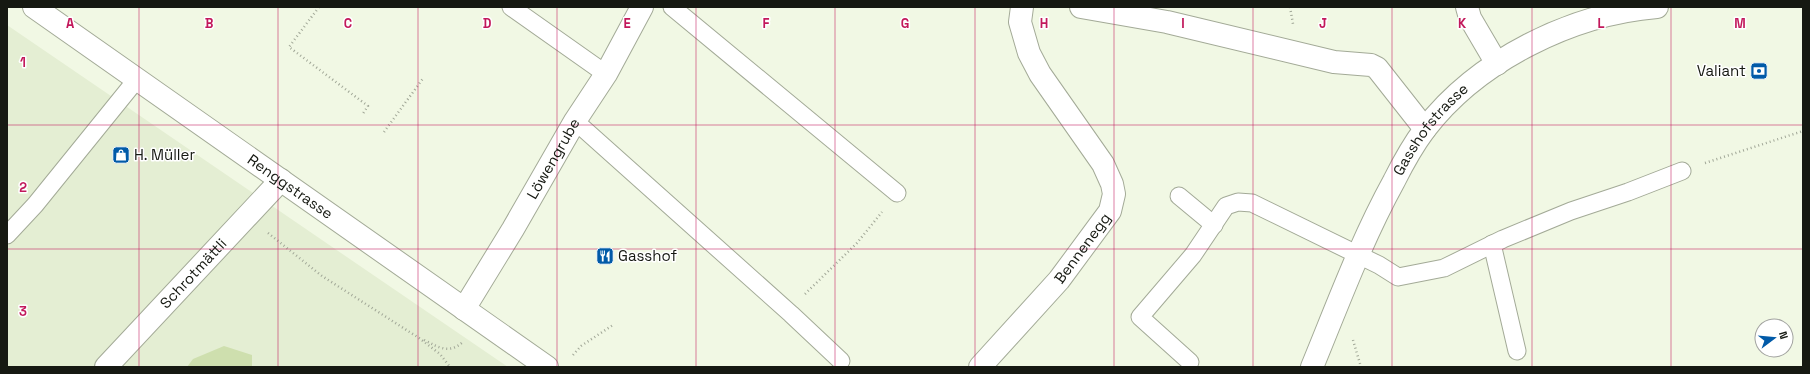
<svg xmlns="http://www.w3.org/2000/svg" width="1810" height="374" font-family="'Space Grotesk',sans-serif">
<rect width="100%" height="100%" fill="#f1f8e4"/>
<polygon fill="#e4eed3" points="7,25 508,367 7,367"/>
<polygon fill="#cedfae" points="224,346 252,355 252,367 187,367 193,359"/>
<g fill="none" stroke-linecap="round" stroke-linejoin="round">
<defs>
<g id="lane">
<polyline points="511,7 606,74"/>
<polyline points="672,7 897,193"/>
<polyline points="575,121 791,314 841,361"/>
<polyline points="1179,196 1214,225"/>
<polyline points="7,235 35,205 137,79"/>
<polyline points="1492,244 1517,351"/>
<polyline points="1190,362 1140,317 1193,255 1226,206 1238,202 1252,203 1379,265 1398,277 1444,268 1503,239 1571,211 1628,192 1682,171"/>
</g>
<g id="street">
<polyline points="1081,7 1167,22 1334,62 1371,65 1377,68 1425,129"/>
<polyline points="1467,7 1470,18 1497,64"/>
<path id="s1" d="M464 309 513 229 575 121 606 74 642 7"/>
<path id="s2" d="M106 367 281 180"/>
<path id="s3" d="M980 367 1059 280 1110 211 1114 194 1112 184 1103 164 1040 74 1029 53 1020 22 1022 7"/>
</g>
<g id="secondary">
<path id="s4" d="M34 7 547 367"/>
<path id="s5" d="M1312 367C1338 304 1361 241 1394 181 1403 163 1413 145 1425 129 1478 60 1572 14 1657 7"/>
</g>
</defs>
<use href="#lane" stroke="#a3aa97" stroke-width="19"/>
<use href="#street" stroke="#a3aa97" stroke-width="24"/>
<use href="#secondary" stroke="#a3aa97" stroke-width="24"/>
<g stroke="#a1a797" stroke-width="2.5" stroke-dasharray="1 3" stroke-linecap="butt">
<polyline points="319,7 289,47 368,106 362,115"/>
<polyline points="1290,7 1293,24"/>
<polyline points="384,132 424,77"/>
<polyline points="1705,163 1803,131"/>
<polyline points="268,233 322,276 419,338 440,354 450,367"/>
<polyline points="805,294 857,243 882,212"/>
<path d="M424 340C440 348 449 354 463 342"/>
<polyline points="1353,340 1361,367"/>
<polyline points="573,355 581,346 613,325"/>
</g>
<use href="#lane" stroke="#fff" stroke-width="17"/>
<use href="#street" stroke="#fff" stroke-width="22"/>
<use href="#secondary" stroke="#fff" stroke-width="22"/>
</g>
<path fill="none" stroke="#c2185b" stroke-width="1" stroke-opacity="0.55" d="M139 7V367M278 7V367M418 7V367M557 7V367M696 7V367M835 7V367M975 7V367M1114 7V367M1253 7V367M1392 7V367M1532 7V367M1671 7V367M7 125H1803M7 249H1803"/>
<defs>
<symbol id="bank-square" viewBox="-11 -11 22 22"><rect x="-9" y="-9" width="18" height="18" rx="4" fill="#015aa8" stroke="#fff"/><path d="M-6-4H6V4H-6ZM0-2.3a2.3 2.3 0 1 0 0 4.6a2.3 2.3 0 1 0 0-4.6Z" fill="#fff"/></symbol>
<symbol id="shop-square" viewBox="-11 -11 22 22"><rect x="-9" y="-9" width="18" height="18" rx="4" fill="#015aa8" stroke="#fff"/><path d="M-5-2.5h2.3a2.7 3.5 0 0 1 5.4 0H5L5.5 6h-11ZM-1.5-2.5h3a1.5 2.3 0 0 0-3 0Z" fill="#fff"/></symbol>
<symbol id="restaurant-square" viewBox="-11 -11 22 22"><rect x="-9" y="-9" width="18" height="18" rx="4" fill="#015aa8" stroke="#fff"/><path d="M-5-6h1v4h1v-4h1v4h1v-4h1v5L-1.5 .5V6h-2V.5L-5-1ZM5-6V6H3V1.5H1.5Q1.5-4 5-6Z" fill="#fff"/></symbol>
</defs>
<g fill-rule="evenodd">
<use href="#bank-square" x="1749" y="61" width="20" height="20"/>
<use href="#shop-square" x="111" y="145" width="20" height="20"/>
<use href="#restaurant-square" x="595" y="246" width="20" height="20"/>
</g>
<g text-anchor="middle" stroke-width="3" stroke-linejoin="round" paint-order="stroke">
<g font-size="15" fill="#161912" stroke="#fff" text-anchor="start">
<text x="1746" y="76" text-anchor="end">Valiant</text>
<text x="134" y="160">H. Müller</text>
<text x="618" y="261">Gasshof</text>
</g>
<g font-size="15" fill="#161912" stroke="#fff">
<text dy="5" stroke="none"><textPath href="#s5" startOffset="267">Gasshofstrasse</textPath></text>
<text dy="5" stroke="none"><textPath href="#s1" startOffset="175">Löwengrube</textPath></text>
<text dy="5" stroke="none"><textPath href="#s4" startOffset="313">Renggstrasse</textPath></text>
<text dy="5" stroke="none"><textPath href="#s3" startOffset="157">Bennenegg</textPath></text>
<text dy="5" stroke="none"><textPath href="#s2" startOffset="128">Schrotmättli</textPath></text>
</g>
</g>
<g font-size="13" text-anchor="middle" font-weight="bold" fill="#c2185b" stroke="#fff" stroke-width="3" stroke-linejoin="round" paint-order="stroke">
<text x="70" y="28">A</text>
<text x="209" y="28">B</text>
<text x="348" y="28">C</text>
<text x="487" y="28">D</text>
<text x="627" y="28">E</text>
<text x="766" y="28">F</text>
<text x="905" y="28">G</text>
<text x="1044" y="28">H</text>
<text x="1183" y="28">I</text>
<text x="1323" y="28">J</text>
<text x="1462" y="28">K</text>
<text x="1601" y="28">L</text>
<text x="1740" y="28">M</text>
<text x="23" y="67">1</text>
<text x="23" y="192">2</text>
<text x="23" y="316">3</text>
</g>
<rect width="1810" height="374" fill="none" stroke="#161912" stroke-width="16"/>
<g transform="translate(1774 338) rotate(74)"><circle r="19" fill="#ffffff" stroke="#a2a3a0"/>
<path d="M0-3L7 15L0 10L-7 15Z" fill="#015aa8"/>
<text y="-6" font-size="11" font-weight="bold" text-anchor="middle" fill="#161912">N</text>
</g>
</svg>
